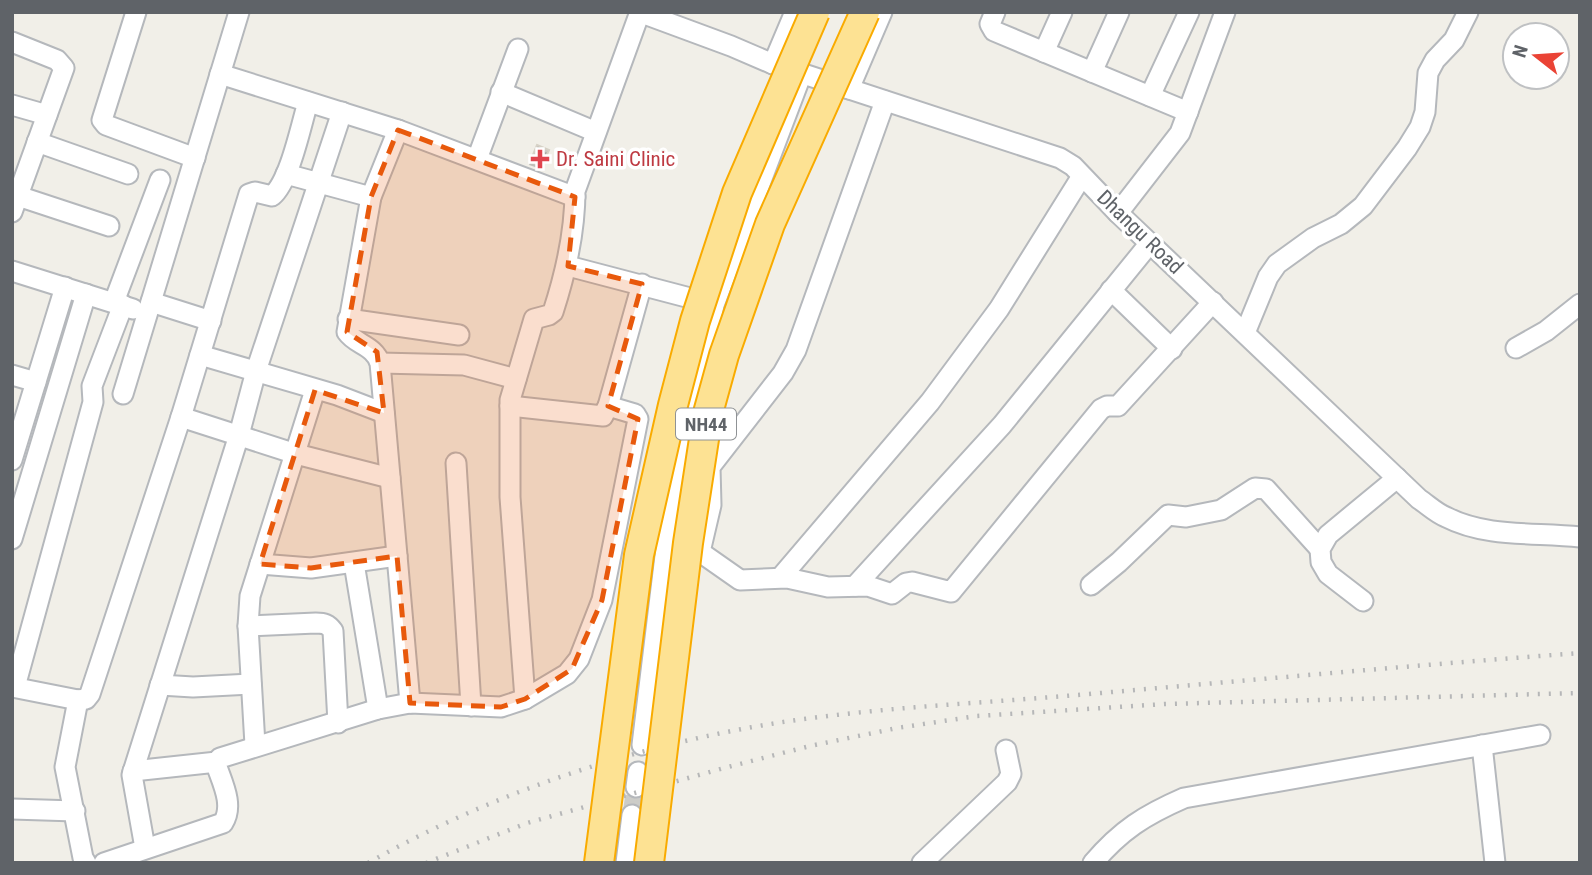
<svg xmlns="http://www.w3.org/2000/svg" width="1592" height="875" font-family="'Roboto Condensed',sans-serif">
<defs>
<pattern id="building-cross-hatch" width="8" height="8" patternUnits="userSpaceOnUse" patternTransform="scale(1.75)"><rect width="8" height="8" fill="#cccac5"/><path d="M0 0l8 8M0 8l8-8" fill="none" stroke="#a9a8a4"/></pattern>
</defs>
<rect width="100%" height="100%" fill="#f1efe8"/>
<polygon fill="#0003" points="537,147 541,165 538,168 529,165"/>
<polygon fill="url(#building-cross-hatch)" stroke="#d6d1c6" stroke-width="2" points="537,145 549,150 542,166 530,162"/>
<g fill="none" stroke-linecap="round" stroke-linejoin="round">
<polyline stroke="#ccccc8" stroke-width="19" stroke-dasharray="19 10" stroke-linecap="butt" points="632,815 636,787"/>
<defs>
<g id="minor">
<polyline points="136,12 102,120 106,125 195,158"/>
<path d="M639 12 731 46 773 64 1060 158 1073 166 1118 213 1419 499C1428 505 1436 513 1446 517 1487 538 1535 532 1580 537"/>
<polyline points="995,12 990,24 994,31 1188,112"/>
<polyline points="12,42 57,60 64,68 12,212"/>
<polyline points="1044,52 1062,12"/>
<polyline points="773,64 795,12"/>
<polyline points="1092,72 1119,12"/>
<polyline points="220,74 398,130 575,197"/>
<polyline points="849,89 882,12"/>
<polyline points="501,92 596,132"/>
<polyline points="1150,96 1189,12"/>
<polyline points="885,101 796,350 783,373 710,467 711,505 700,552 740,580 787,578 828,587 868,586 892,594 906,583 912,582 951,592 1101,409 1107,406 1118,406 1213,302"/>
<polyline points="12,105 47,115"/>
<path d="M398 130 371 197 347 332C356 345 374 345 380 363L410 703"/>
<polyline points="37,142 128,174"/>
<polyline points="477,159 518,49"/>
<polyline points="286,174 371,197"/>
<polyline points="18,196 109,226"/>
<polyline points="1118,213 1180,133 1225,12"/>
<polyline points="568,266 713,304"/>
<polyline points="12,271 133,309"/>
<polyline points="1111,290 1172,349"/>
<polyline points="114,302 160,180"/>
<polyline points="151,302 211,321"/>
<polyline points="348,319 459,335"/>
<polyline points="1245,333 1268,277 1277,264 1313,238 1341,224 1363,206 1407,148 1420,127 1425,112 1428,73 1435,60 1454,40 1468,12"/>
<polyline points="1516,348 1546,331 1580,304"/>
<polyline points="200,355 337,395 384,413"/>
<polyline points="380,363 464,365 516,379"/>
<polyline points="12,375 36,382"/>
<polyline points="123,394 239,12"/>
<polyline points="510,406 603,416 608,406 642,284"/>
<polyline points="181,417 296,454 390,478"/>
<polyline points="12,460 65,287"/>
<polyline points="456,463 471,706"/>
<polyline points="12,539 86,294"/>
<polyline points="354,563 378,709"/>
<polyline points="260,564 311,568 397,556"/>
<polyline points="781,577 930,402 999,309 1082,176"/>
<polyline points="1091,585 1119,562 1168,515 1186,517 1221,510 1255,488 1266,489 1320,549"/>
<polyline points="855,586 1002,425 1150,243"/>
<polyline points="1363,601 1328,574 1321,562 1320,549 1328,535 1397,478"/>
<path d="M248 626 316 623C324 623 328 624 333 631L338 723"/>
<polyline points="160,685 193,687 251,684"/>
<path d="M12 687 78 700 86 699 90 694 181 417 249 194 255 192 272 196C290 181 301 125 308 102"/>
<polyline points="15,687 93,402 92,386 123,305"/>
<path d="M525 699 510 497V400L534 319 549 315 553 312C566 272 575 233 575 191L640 12"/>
<polyline points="78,700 65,767 83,858 86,863"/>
<polyline points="255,745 248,626 250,596 315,390"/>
<polyline points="642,745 669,523 714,305 799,81"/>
<polyline points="1482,745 1495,863"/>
<polyline points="133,771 217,762"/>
<polyline points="636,787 638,772"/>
<polyline points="12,809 75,811"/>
<polyline points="145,848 132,775 239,435 256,371 342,112"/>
<path d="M104 863 223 823C234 806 223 784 217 767V762L220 758 378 709 410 703 501 707 525 699 567 674 579 659 602 600 638 419 635 414 608 406"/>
<polyline points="626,863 632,815"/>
<polyline points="922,863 1007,782 1011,774 1006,750"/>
<path d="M1093 863C1121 830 1145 815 1184 798L1540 735"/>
</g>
</defs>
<use href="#minor" stroke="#b5b8bc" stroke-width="23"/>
<use href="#minor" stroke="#fff" stroke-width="19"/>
<g stroke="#b6b7b8" stroke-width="4.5" stroke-dasharray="2 9" stroke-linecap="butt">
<path d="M368 863C476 802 596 759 717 734 839 708 965 705 1089 694 1253 680 1416 665 1580 653"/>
<polyline points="426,863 527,823 724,768 810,746 897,728 977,716 1165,704 1580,693"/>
</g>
<defs>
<g id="highway-bridge">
<polyline points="599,863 639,555 673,405 695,321 737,193 815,12"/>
<polyline points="649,863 688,543 708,413 724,355 770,224 865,12"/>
</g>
</defs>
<use href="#highway-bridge" stroke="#f9ab00" stroke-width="32" stroke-linecap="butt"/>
<use href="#highway-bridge" stroke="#fde293" stroke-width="28"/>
</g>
<path fill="#e8590c" fill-opacity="0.2" stroke="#e8590c" stroke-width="5" stroke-dasharray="14 9" stroke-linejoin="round" d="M398 130 575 197 568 266 642 284 608 406 638 419 602 600 572 669 525 699 501 707 410 703 397 556 311 568 260 564 315 390 384 413 377 352 347 332 371 197Z"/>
<path fill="#e0444e" stroke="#fff" stroke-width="2.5" d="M536.5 148.5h7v7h7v7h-7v7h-7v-7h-7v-7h7z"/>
<g text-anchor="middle" stroke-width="7" stroke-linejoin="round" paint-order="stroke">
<rect fill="#fff" stroke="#8f9295" stroke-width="2" x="676" y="408.5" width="60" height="31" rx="5"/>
<g font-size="19" font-weight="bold" fill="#5f6368">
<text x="706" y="431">NH44</text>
</g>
<g font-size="21" fill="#be3a42" stroke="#fff" text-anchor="start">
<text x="556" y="166">Dr. Saini Clinic</text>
</g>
<g font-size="21" fill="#5f6368" stroke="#fff">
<text transform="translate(1140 232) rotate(44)" y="7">Dhangu Road</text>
</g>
</g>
<rect width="1592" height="875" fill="none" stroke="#5f6368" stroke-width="28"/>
<g transform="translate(1536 56) rotate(287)"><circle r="33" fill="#ffffff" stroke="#bfc1c3" stroke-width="2"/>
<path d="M0-5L12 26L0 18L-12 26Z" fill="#ea4335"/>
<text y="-10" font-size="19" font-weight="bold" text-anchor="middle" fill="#5f6368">N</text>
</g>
</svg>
